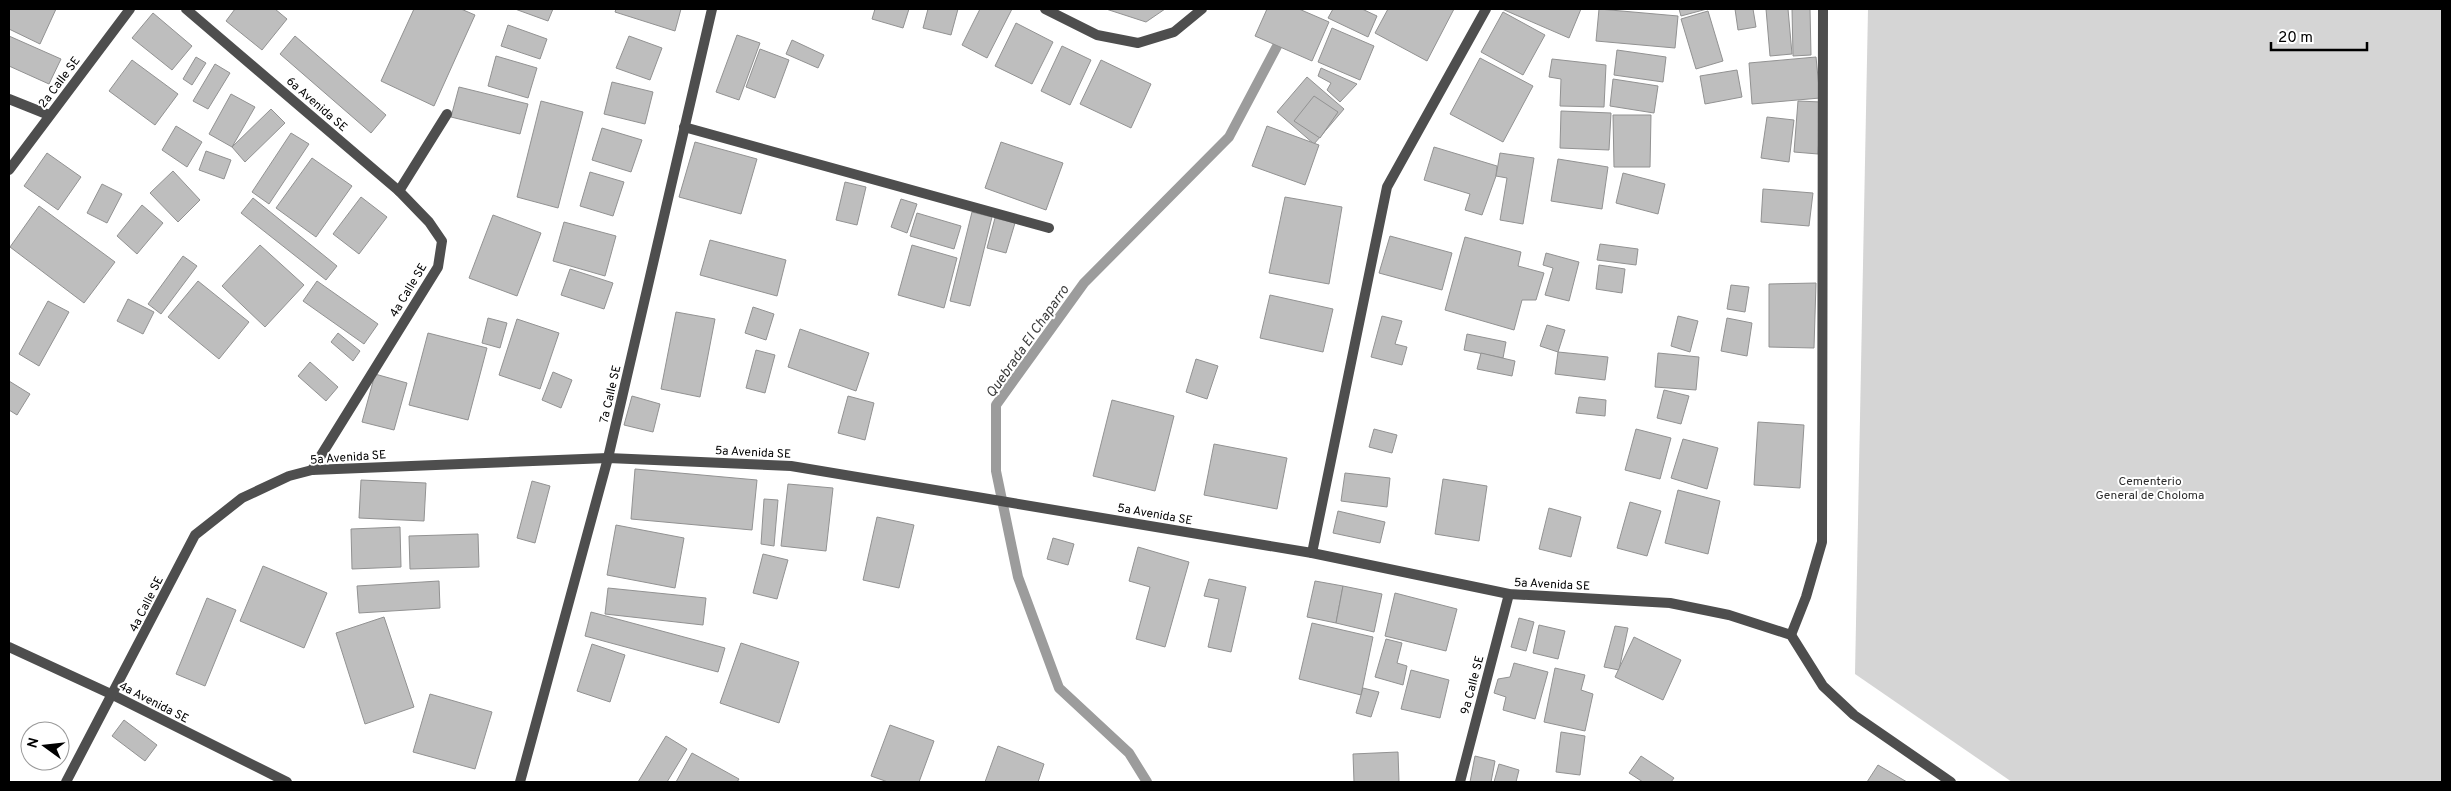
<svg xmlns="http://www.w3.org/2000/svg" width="2451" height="791" font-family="Overpass,sans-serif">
<rect width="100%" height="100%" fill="#fff"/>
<polygon fill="#d5d5d5" points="1868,9 2442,9 2442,782 2012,782 1855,674"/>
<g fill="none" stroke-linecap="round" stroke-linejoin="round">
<polyline stroke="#9c9c9c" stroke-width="10" points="1147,782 1129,753 1059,688 1018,577 996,471 996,405 1084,283 1229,137 1283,35"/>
</g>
<g fill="#bebebe" stroke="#929292">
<polygon points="9,9 56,9 40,44 9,29"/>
<polygon points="235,9 275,9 287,19 262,50 226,21"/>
<polygon points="414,9 461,9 475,15 434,106 381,81"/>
<polygon points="515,9 553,9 548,21"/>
<polygon points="616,9 681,9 675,31 615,12"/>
<polygon points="875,9 909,9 903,28 872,19"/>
<polygon points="928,9 958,9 951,35 923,28"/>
<polygon points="980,9 1012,9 987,58 962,45"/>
<polygon points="1106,9 1165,9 1146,22"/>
<polygon points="1267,9 1299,9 1329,22 1312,61 1255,36"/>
<polygon points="1333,9 1362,9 1377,16 1368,37 1328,18"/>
<polygon points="1388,9 1454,9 1427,61 1375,33"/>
<polygon points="1502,9 1581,9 1569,38"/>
<polygon points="1599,9 1678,16 1675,48 1596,41"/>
<polygon points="1679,9 1707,9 1681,16"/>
<polygon points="1735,9 1753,9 1756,27 1738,30"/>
<polygon points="1766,9 1788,9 1792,54 1770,56"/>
<polygon points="1792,9 1810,9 1811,55 1793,56"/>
<polygon points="1708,11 1723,61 1696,69 1681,19"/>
<polygon points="1503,12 1545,35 1523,75 1481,52"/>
<polygon points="153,13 192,46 172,70 132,38"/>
<polygon points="1016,23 1053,42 1032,84 995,66"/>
<polygon points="508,25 547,39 540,59 501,46"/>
<polygon points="1332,28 1374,46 1360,80 1318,62"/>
<polygon points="737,35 760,43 739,100 716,92"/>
<polygon points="9,36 61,59 49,84 9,66"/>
<polygon points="295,36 386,115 371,133 280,54"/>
<polygon points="629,36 662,48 650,80 616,68"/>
<polygon points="792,40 824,55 818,68 786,54"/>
<polygon points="1062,46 1091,60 1070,105 1041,91"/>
<polygon points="760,49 789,60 775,98 746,87"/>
<polygon points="1617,50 1666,57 1663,82 1614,75"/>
<polygon points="496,56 537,68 528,98 488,86"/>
<polygon points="196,57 206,63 192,85 183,79"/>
<polygon points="1816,57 1820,98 1752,104 1749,63"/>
<polygon points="1480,58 1533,86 1503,142 1450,114"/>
<polygon points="1552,59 1606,65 1604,107 1560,106 1561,79 1549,77"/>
<polygon points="132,60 178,94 155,125 109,91"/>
<polygon points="1101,60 1151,84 1131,128 1080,104"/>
<polygon points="215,64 230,73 208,109 193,101"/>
<polygon points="1321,68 1357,84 1340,102 1327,90 1331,83 1318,76"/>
<polygon points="1737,70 1742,97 1705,104 1700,76"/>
<polygon points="1307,77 1344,109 1314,144 1277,112"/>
<polygon points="1613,79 1658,86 1654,113 1610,106"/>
<polygon points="612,82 653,92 645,124 604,114"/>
<polygon points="459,87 528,104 520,134 451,117"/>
<polygon points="231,94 255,107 232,147 209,134"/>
<polygon points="1314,96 1338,112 1320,138 1294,121"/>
<polygon points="541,101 583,112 558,208 517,197"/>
<polygon points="1798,101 1821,102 1818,154 1794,152"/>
<polygon points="271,109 285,123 245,162 232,147"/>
<polygon points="1561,111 1611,113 1609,150 1560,148"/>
<polygon points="1613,115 1651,115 1650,167 1614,167"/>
<polygon points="1767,117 1794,120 1789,162 1761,158"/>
<polygon points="176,126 202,142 187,167 162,150"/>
<polygon points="1267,126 1319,145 1305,185 1252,166"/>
<polygon points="602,128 642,140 631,172 592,160"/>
<polygon points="291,133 309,144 269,204 252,192"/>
<polygon points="695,142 757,159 741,214 679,197"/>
<polygon points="1001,142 1063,163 1046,210 985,188"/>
<polygon points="1434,147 1497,166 1496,176 1482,215 1465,210 1470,194 1424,180"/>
<polygon points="206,151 231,160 224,179 199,170"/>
<polygon points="47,153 81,177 58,210 24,186"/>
<polygon points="1500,153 1534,158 1523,224 1500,220 1507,178 1496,176"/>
<polygon points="312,158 352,186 316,237 276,208"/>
<polygon points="1558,159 1608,167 1602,209 1551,201"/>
<polygon points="173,171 200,200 178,222 150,193"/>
<polygon points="590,172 624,182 613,216 580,206"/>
<polygon points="1623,173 1665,184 1658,214 1616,203"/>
<polygon points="845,182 866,187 857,225 836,220"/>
<polygon points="102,184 122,194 107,223 87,213"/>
<polygon points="1763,189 1813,193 1809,226 1761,222"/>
<polygon points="361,197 387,217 359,254 333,234"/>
<polygon points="1285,197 1342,207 1329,284 1269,273"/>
<polygon points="253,198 337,266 326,280 241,213"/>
<polygon points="901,199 917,204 907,233 891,227"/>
<polygon points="142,205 163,223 137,254 117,236"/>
<polygon points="39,206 115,262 84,303 10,247"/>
<polygon points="972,212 992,217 970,306 950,301"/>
<polygon points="917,213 961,226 954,249 910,236"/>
<polygon points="493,215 541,233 517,296 469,278"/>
<polygon points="995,218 1015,223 1006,253 987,248"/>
<polygon points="564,222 616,236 605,276 553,261"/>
<polygon points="1390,236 1452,253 1442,290 1379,273"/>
<polygon points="1465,237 1521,252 1518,266 1544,273 1536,300 1522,300 1514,330 1445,310"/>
<polygon points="710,240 786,260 777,296 700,275"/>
<polygon points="1600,244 1638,249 1636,265 1597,260"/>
<polygon points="260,245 304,285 265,327 222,286"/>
<polygon points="912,245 957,258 944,308 898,295"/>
<polygon points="1546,253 1579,262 1569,301 1545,295 1553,268 1543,265"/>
<polygon points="183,256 197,266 161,314 148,304"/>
<polygon points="1599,265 1625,269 1622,293 1596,289"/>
<polygon points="570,269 613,283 604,309 561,295"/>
<polygon points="198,281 249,322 219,359 168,317"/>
<polygon points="317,281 378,324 364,344 303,301"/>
<polygon points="1816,283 1814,348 1769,347 1769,284"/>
<polygon points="1731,285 1749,287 1745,312 1727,309"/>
<polygon points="1270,295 1333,309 1323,352 1260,338"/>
<polygon points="128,299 154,312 143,334 117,321"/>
<polygon points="48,301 69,312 39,366 19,354"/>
<polygon points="753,307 774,314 766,340 745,333"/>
<polygon points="676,312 715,319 700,397 661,389"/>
<polygon points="1382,316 1402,321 1395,344 1407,347 1402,365 1371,357"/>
<polygon points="1678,316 1698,321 1690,352 1671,346"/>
<polygon points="488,318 507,323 500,348 482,343"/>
<polygon points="1727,318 1752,323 1747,356 1721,351"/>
<polygon points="517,319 559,333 540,389 499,375"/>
<polygon points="1547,325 1565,330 1558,352 1540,346"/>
<polygon points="800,329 869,353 856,391 788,367"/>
<polygon points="338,333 360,351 353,361 331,342"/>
<polygon points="428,333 487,348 468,420 409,405"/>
<polygon points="1467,334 1506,342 1503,358 1464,350"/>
<polygon points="756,350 775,355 765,393 746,388"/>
<polygon points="1558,352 1608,357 1605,380 1555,374"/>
<polygon points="1481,353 1515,361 1512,376 1477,369"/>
<polygon points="1658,353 1699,357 1696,390 1655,387"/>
<polygon points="1196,359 1218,366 1207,399 1186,392"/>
<polygon points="310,362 338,387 326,401 298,376"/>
<polygon points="553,372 572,380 561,408 542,400"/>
<polygon points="375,374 407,383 394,430 362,422"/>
<polygon points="9,381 30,394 17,415 9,410"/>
<polygon points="1664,390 1689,396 1681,424 1657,418"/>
<polygon points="632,396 660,404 653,432 624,425"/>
<polygon points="848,396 874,403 865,440 838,433"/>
<polygon points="1579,397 1606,400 1605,416 1576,413"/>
<polygon points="1112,400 1174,416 1155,491 1093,476"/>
<polygon points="1758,422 1804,425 1800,488 1754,485"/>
<polygon points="1374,429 1397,435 1392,453 1369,447"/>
<polygon points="1636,429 1671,438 1660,479 1625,470"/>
<polygon points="1683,439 1718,448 1707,489 1671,478"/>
<polygon points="1214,444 1287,458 1277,509 1204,495"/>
<polygon points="635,469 757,480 752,530 631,519"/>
<polygon points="1345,473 1390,478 1387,507 1341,501"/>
<polygon points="1443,479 1487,486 1479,541 1435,534"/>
<polygon points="361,480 426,483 424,521 359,518"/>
<polygon points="532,481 550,486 535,543 517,538"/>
<polygon points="788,484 833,488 826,551 781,546"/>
<polygon points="1678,490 1720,501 1708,554 1665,543"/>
<polygon points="764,499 778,500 774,546 761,544"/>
<polygon points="1630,502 1661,511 1647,556 1617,548"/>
<polygon points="1549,508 1581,517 1571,557 1539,549"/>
<polygon points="1338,511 1385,522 1380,543 1333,533"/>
<polygon points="877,517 914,525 899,588 863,580"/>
<polygon points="616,525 684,538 675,588 607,575"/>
<polygon points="400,527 401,567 352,569 351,529"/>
<polygon points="478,534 479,567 410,569 409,536"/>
<polygon points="1053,538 1074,544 1068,565 1047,559"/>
<polygon points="1138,547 1189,562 1165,647 1136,639 1150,587 1129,581"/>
<polygon points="763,554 788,560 777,599 753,593"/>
<polygon points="263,566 327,593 304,648 240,621"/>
<polygon points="1209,579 1246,587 1231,652 1208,647 1219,599 1204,596"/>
<polygon points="439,581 440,608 359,613 357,586"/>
<polygon points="1315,581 1343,586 1336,623 1307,617"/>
<polygon points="1343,586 1382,594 1374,632 1336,623"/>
<polygon points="608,588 706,598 703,625 605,614"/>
<polygon points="1395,593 1457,609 1446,651 1385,636"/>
<polygon points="207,598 236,610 205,686 176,674"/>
<polygon points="591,612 725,648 718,672 585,636"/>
<polygon points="384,617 414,707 365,724 336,633"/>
<polygon points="1519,618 1534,622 1526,651 1511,647"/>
<polygon points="1312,623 1373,637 1361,695 1299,679"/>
<polygon points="1539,625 1565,631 1558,659 1533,653"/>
<polygon points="1615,626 1628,628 1619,670 1604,667"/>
<polygon points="1634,637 1681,660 1663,700 1615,677"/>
<polygon points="1386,639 1402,643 1397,663 1407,666 1403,685 1375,677"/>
<polygon points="741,643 799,662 779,723 720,703"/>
<polygon points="592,644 625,655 610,702 577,691"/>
<polygon points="1514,663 1548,672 1535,719 1503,710 1506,697 1494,693 1498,679 1510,677"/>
<polygon points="1555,668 1585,675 1581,690 1593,694 1585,731 1544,722"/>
<polygon points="1411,670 1449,680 1440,718 1401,709"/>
<polygon points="1363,688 1379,692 1371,717 1356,713"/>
<polygon points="430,694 492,712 475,769 413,752"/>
<polygon points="124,720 157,745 145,761 112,736"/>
<polygon points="890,725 934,741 919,782 888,782 871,776"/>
<polygon points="1561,732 1585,736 1580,775 1556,772"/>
<polygon points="666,736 687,749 667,782 638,782"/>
<polygon points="998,746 1044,764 1038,782 985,782"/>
<polygon points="1398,752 1399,782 1354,782 1353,754"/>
<polygon points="692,753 739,779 737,782 676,782"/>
<polygon points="1475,756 1495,761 1491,782 1470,782"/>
<polygon points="1641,756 1674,778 1671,782 1643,782 1629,773"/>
<polygon points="1499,764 1519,770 1516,782 1494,782"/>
<polygon points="1878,765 1907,782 1867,782"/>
</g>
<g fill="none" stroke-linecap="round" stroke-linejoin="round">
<g stroke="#4e4e4e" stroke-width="10">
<polyline points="186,9 399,191 429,222 442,241 438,267 312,470"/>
<polyline points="1045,9 1097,35 1138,43 1174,32 1202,9"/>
<polyline points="9,99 49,115"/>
<polyline points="684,127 1049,228"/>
<polyline points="9,170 130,9"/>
<polyline points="399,191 447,114"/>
<polyline points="1312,553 1387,187 1486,9"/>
<polyline points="1791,635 1806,597 1822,542 1823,9"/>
<polyline points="9,647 113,695 287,782"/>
<polyline points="66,782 195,535 242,498 289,476 312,470 608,458 791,466 1312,553 1509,594 1670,603 1729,615 1791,635 1823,686 1854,715 1951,782"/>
<polyline points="520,782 608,458 712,9"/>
<polyline points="1460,782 1509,594"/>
</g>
</g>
<g text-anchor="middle" stroke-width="4" stroke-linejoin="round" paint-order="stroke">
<g font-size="12" fill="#000" stroke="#fff">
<text transform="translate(59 82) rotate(-53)" y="4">2a Calle SE</text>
<text transform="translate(317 104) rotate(41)" y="4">6a Avenida SE</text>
<text transform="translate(408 290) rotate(-59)" y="4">4a Calle SE</text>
<text transform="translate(610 394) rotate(-77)" y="4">7a Calle SE</text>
<text transform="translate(753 452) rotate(3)" y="4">5a Avenida SE</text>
<text transform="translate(348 457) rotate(-4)" y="4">5a Avenida SE</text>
<text transform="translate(1155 514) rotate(10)" y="4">5a Avenida SE</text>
<text transform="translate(1552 584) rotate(3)" y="4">5a Avenida SE</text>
<text transform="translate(146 604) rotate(-63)" y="4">4a Calle SE</text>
<text transform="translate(1472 685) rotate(-75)" y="4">9a Calle SE</text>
<text transform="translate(154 702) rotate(27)" y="4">4a Avenida SE</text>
</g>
<g font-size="12" fill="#2c2c2c" stroke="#fff">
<text x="2150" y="485">Cementerio<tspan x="2150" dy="14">General de Choloma</tspan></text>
</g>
<g font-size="14" font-style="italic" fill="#3d3d3d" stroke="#fff">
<text transform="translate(1027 341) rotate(-55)" y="5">Quebrada El Chaparro</text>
</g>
</g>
<rect width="2451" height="791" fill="none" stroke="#000000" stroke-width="20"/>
<g transform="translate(45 746) rotate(285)"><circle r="24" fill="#ffffff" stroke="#999999"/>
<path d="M0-4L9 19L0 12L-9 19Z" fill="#000000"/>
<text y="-8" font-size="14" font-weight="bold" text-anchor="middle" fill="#000000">N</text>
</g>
<path d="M2271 42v8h96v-8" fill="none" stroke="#000000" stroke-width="2.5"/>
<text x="2278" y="42" font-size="15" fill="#000000" stroke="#ffffff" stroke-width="4" paint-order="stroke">20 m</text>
</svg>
